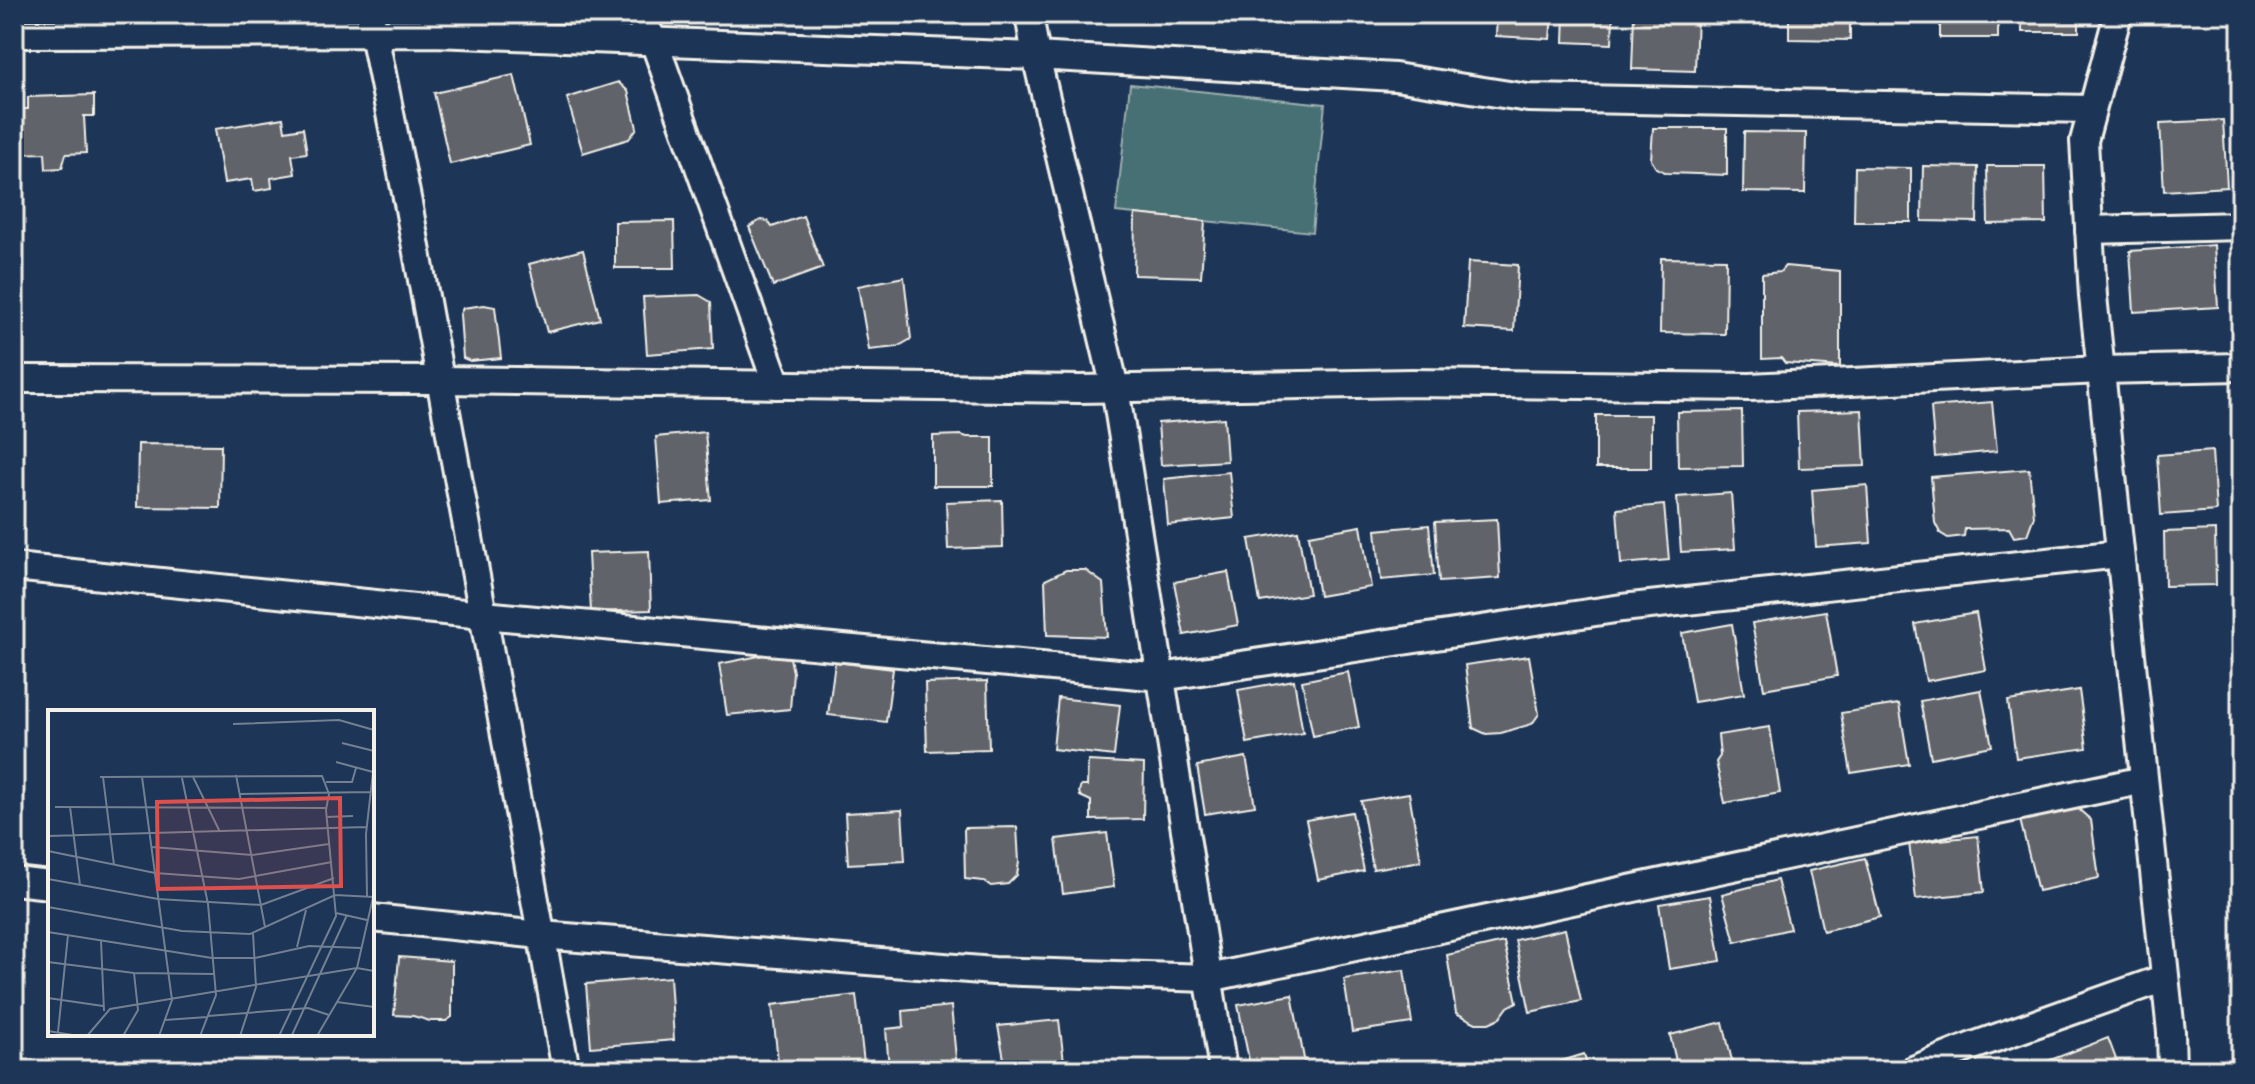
<svg xmlns="http://www.w3.org/2000/svg" width="2255" height="1084" font-family="Dekko,sans-serif">
<rect width="100%" height="100%" fill="#1d3557"/>
<filter id="ink" filterUnits="userSpaceOnUse"><feTurbulence type="fractalNoise" baseFrequency=".0125" numOctaves="2"/><feDisplacementMap in="SourceGraphic" scale="16" xChannelSelector="R" yChannelSelector="G"/><feConvolveMatrix kernelMatrix="1 2 1 2 8 2 1 2 1" color-interpolation-filters="sRGB"/></filter>
<g filter="url(#ink)">
<polygon fill="#476f74" stroke="#9eb0ae" stroke-width="2" points="1130,84 1325,104 1312,232 1116,212"/>
<g fill="#61646b" stroke="#f4f1e8" stroke-width="2">
<polygon points="850,14 921,14 921,23 850,18"/>
<polygon points="1497,14 1552,14 1550,39 1496,36"/>
<polygon points="1565,14 1613,14 1612,44 1564,42"/>
<polygon points="1634,14 1697,14 1695,71 1632,69"/>
<polygon points="1789,14 1850,14 1850,40 1789,39"/>
<rect x="1940" y="14" width="58" height="24"/>
<rect x="2022" y="14" width="57" height="18"/>
<polygon points="514,75 530,145 450,164 434,93"/>
<polygon points="618,82 628,91 637,128 629,139 583,153 567,98"/>
<polygon points="94,95 94,116 84,116 86,153 66,154 62,168 46,169 45,153 14,154 14,109 28,109 28,97"/>
<polygon points="283,118 285,131 303,128 307,153 292,155 295,174 271,178 272,188 254,191 252,179 224,183 215,129"/>
<polygon points="2223,120 2227,187 2164,191 2160,123"/>
<polygon points="1653,128 1727,128 1727,175 1667,173 1656,168 1651,160"/>
<polygon points="1744,132 1806,133 1805,193 1743,192"/>
<polygon points="1923,166 1978,167 1977,222 1922,221"/>
<polygon points="1987,166 2045,166 2046,223 1988,224"/>
<polygon points="1855,167 1911,168 1911,222 1854,222"/>
<polygon points="1135,214 1205,221 1201,277 1134,275"/>
<polygon points="803,216 823,268 773,286 749,227 761,220 768,221 772,227"/>
<polygon points="674,221 675,268 615,268 615,222"/>
<polygon points="2236,244 2241,244 2241,305 2239,305"/>
<polygon points="2214,245 2218,307 2134,312 2130,251"/>
<polygon points="583,250 600,319 547,332 529,264"/>
<polygon points="1661,258 1726,259 1725,334 1660,333"/>
<polygon points="1468,262 1518,265 1514,331 1464,328"/>
<polygon points="1785,266 1840,271 1840,367 1785,363 1781,358 1762,359 1762,274 1780,272"/>
<polygon points="904,277 911,339 897,347 869,350 858,286"/>
<polygon points="699,295 711,302 713,349 647,354 643,297"/>
<polygon points="484,305 495,307 501,358 470,361 463,358 460,314 463,308"/>
<polygon points="1992,402 1997,451 1935,457 1931,407"/>
<polygon points="1862,410 1865,466 1799,468 1797,412"/>
<polygon points="1742,411 1743,466 1678,467 1677,412"/>
<rect x="1596" y="415" width="55" height="53"/>
<polygon points="1224,418 1227,461 1161,465 1158,423"/>
<polygon points="705,432 711,500 661,504 656,437"/>
<polygon points="961,435 967,437 993,437 993,486 933,486 933,436"/>
<polygon points="138,444 221,445 220,508 137,507"/>
<polygon points="2212,451 2216,511 2161,515 2157,455"/>
<polygon points="2029,469 2034,516 2027,535 2014,537 2009,528 1965,529 1964,536 1948,538 1940,533 1935,523 1931,477"/>
<polygon points="1229,472 1234,518 1168,525 1164,479"/>
<polygon points="1867,485 1871,543 1816,547 1812,490"/>
<polygon points="1731,493 1735,549 1681,552 1677,497"/>
<polygon points="1002,500 1003,547 948,549 946,502"/>
<polygon points="1664,505 1669,560 1621,564 1617,509"/>
<polygon points="1497,519 1500,578 1439,582 1435,522"/>
<polygon points="1429,525 1434,575 1381,580 1376,530"/>
<polygon points="1361,526 1371,587 1319,596 1309,535"/>
<polygon points="2215,530 2216,585 2165,586 2164,532"/>
<polygon points="1298,531 1309,594 1260,602 1249,539"/>
<polygon points="649,551 651,610 591,612 588,553"/>
<polygon points="1066,570 1085,570 1103,583 1107,637 1047,635 1045,580"/>
<polygon points="1228,572 1238,625 1184,635 1174,582"/>
<polygon points="1826,611 1837,676 1764,689 1752,623"/>
<polygon points="1976,613 1986,670 1926,681 1915,624"/>
<polygon points="1732,624 1744,694 1694,702 1682,633"/>
<polygon points="769,654 790,658 793,672 790,709 727,715 719,664"/>
<polygon points="1529,656 1539,714 1532,724 1501,733 1486,734 1473,728 1465,665"/>
<polygon points="835,662 893,669 886,722 828,715"/>
<polygon points="1348,672 1359,727 1313,736 1302,681"/>
<polygon points="1294,680 1303,733 1247,743 1238,690"/>
<polygon points="987,681 989,749 927,751 925,683"/>
<polygon points="1981,690 1992,746 1931,758 1920,701"/>
<polygon points="2079,690 2087,748 2016,758 2008,701"/>
<polygon points="1058,698 1120,705 1114,756 1053,749"/>
<polygon points="1899,704 1909,764 1851,773 1841,713"/>
<polygon points="1770,727 1780,793 1725,803 1716,762 1720,756 1718,735"/>
<polygon points="1246,757 1255,806 1205,814 1197,766"/>
<polygon points="1088,761 1144,764 1143,819 1091,820 1091,801 1080,796 1079,791 1081,786 1087,786"/>
<polygon points="1409,793 1421,861 1373,869 1361,801"/>
<polygon points="2076,807 2091,820 2099,878 2038,891 2020,820"/>
<polygon points="902,810 905,861 848,864 845,813"/>
<polygon points="1352,812 1364,871 1318,880 1306,820"/>
<polygon points="1017,827 1019,862 1017,875 1008,884 991,886 983,881 965,879 964,828"/>
<polygon points="1107,833 1114,887 1063,894 1056,839"/>
<polygon points="1978,836 1984,892 1916,899 1909,843"/>
<polygon points="1865,858 1880,917 1823,931 1809,871"/>
<polygon points="1777,880 1790,929 1735,942 1722,894"/>
<polygon points="1710,896 1721,961 1669,969 1659,904"/>
<polygon points="1565,929 1581,1001 1530,1012 1515,940"/>
<polygon points="1504,942 1517,1002 1508,1007 1500,1018 1489,1023 1476,1023 1456,1013 1447,955"/>
<polygon points="399,957 452,961 452,1017 446,1021 430,1021 413,1016 394,1015"/>
<polygon points="1404,970 1412,1023 1352,1032 1344,979"/>
<polygon points="670,977 674,1040 591,1047 586,984"/>
<polygon points="856,995 864,1063 806,1070 779,1070 772,1005"/>
<polygon points="1292,995 1305,1064 1273,1070 1251,1070 1238,1005"/>
<polygon points="951,1006 957,1069 889,1070 886,1029 904,1027 903,1011"/>
<polygon points="1059,1020 1065,1070 1006,1070 998,1026"/>
<polygon points="1723,1022 1734,1070 1678,1070 1670,1035"/>
<polygon points="2108,1038 2120,1070 2039,1070 2037,1065"/>
<polygon points="1584,1054 1589,1070 1533,1070"/>
</g>
<g fill="none" stroke-linecap="round" stroke-linejoin="round">
<defs>
<g id="minor">
<polyline points="370,14 408,203 566,1070"/>
<polyline points="638,14 654,41 777,385"/>
<polyline points="1029,14 1036,56 1115,388 1223,1070"/>
<polyline points="2118,14 2084,141 2093,296 2171,1032 2172,1070"/>
<polyline points="14,34 433,33 1036,56 1395,77 1528,98 2092,109"/>
<polyline points="2089,230 2241,226"/>
<polyline points="14,379 440,380 1080,389 1411,383 1750,387 2101,370 2241,367"/>
<polyline points="14,567 483,615 1161,677 1622,608 2120,554"/>
<polyline points="14,881 50,885"/>
<polyline points="372,918 541,935 994,971 1209,978 2144,780"/>
<polyline points="1913,1070 1970,1047 2165,978"/>
</g>
</defs>
<use href="#minor" stroke="#f4f1e8" stroke-width="32"/>
<use href="#minor" stroke="#1d3557" stroke-width="26"/>
</g>
</g>
<g transform="translate(48 710)">
<rect width="326" height="326" fill="#1d3557"/>
<path fill="none" stroke="#738091" stroke-width="2" d="M185 14 291 10 326 20M294 33 326 41M288 52 325 62M188 65 217 217M52 67 274 66 281 84 278 100 288 206 231 326M55 67 66 155M94 67 124 290 111 326M145 67 172 122M134 68 160 194 168 285 152 326M278 72H304L308 58M191 84 322 82M7 97 279 98M22 97 32 175M278 107 305 106M0 126 318 117M104 137 204 145 281 134M0 141 107 163 191 169 284 152M0 169 110 189 213 195 286 168M319 186 318 124 325 62M0 197 134 221 202 224 287 185 326 187M288 203 319 210M0 222 164 248H207L261 236 313 238M53 231 56 301M249 237 258 200M0 252 86 263 166 264M0 288 55 296M289 292 326 297M160 306 260 298 281 305M117 310 159 307M0 321 31 326M10 322 20 225M244 325 299 205M39 326 62 299 309 258 326 261M75 326 90 300 86 263M192 326 208 277 205 223M269 326 309 258 326 183M283 326 326 325"/>
<path fill="#dc504e" fill-opacity="0.15" stroke="#dc504e" stroke-width="4" d="M292 88 293 176 110 179 109 92Z"/>
<rect width="326" height="326" fill="none" stroke="#f4f1e8" stroke-width="4"/>
</g>
<rect width="2255" height="1084" fill="none" stroke="#1d3557" stroke-width="48"/>
<rect x="24" y="24" width="2207" height="1036" fill="none" stroke="#f4f1e8" stroke-width="3" filter="url(#ink)"/>
</svg>
